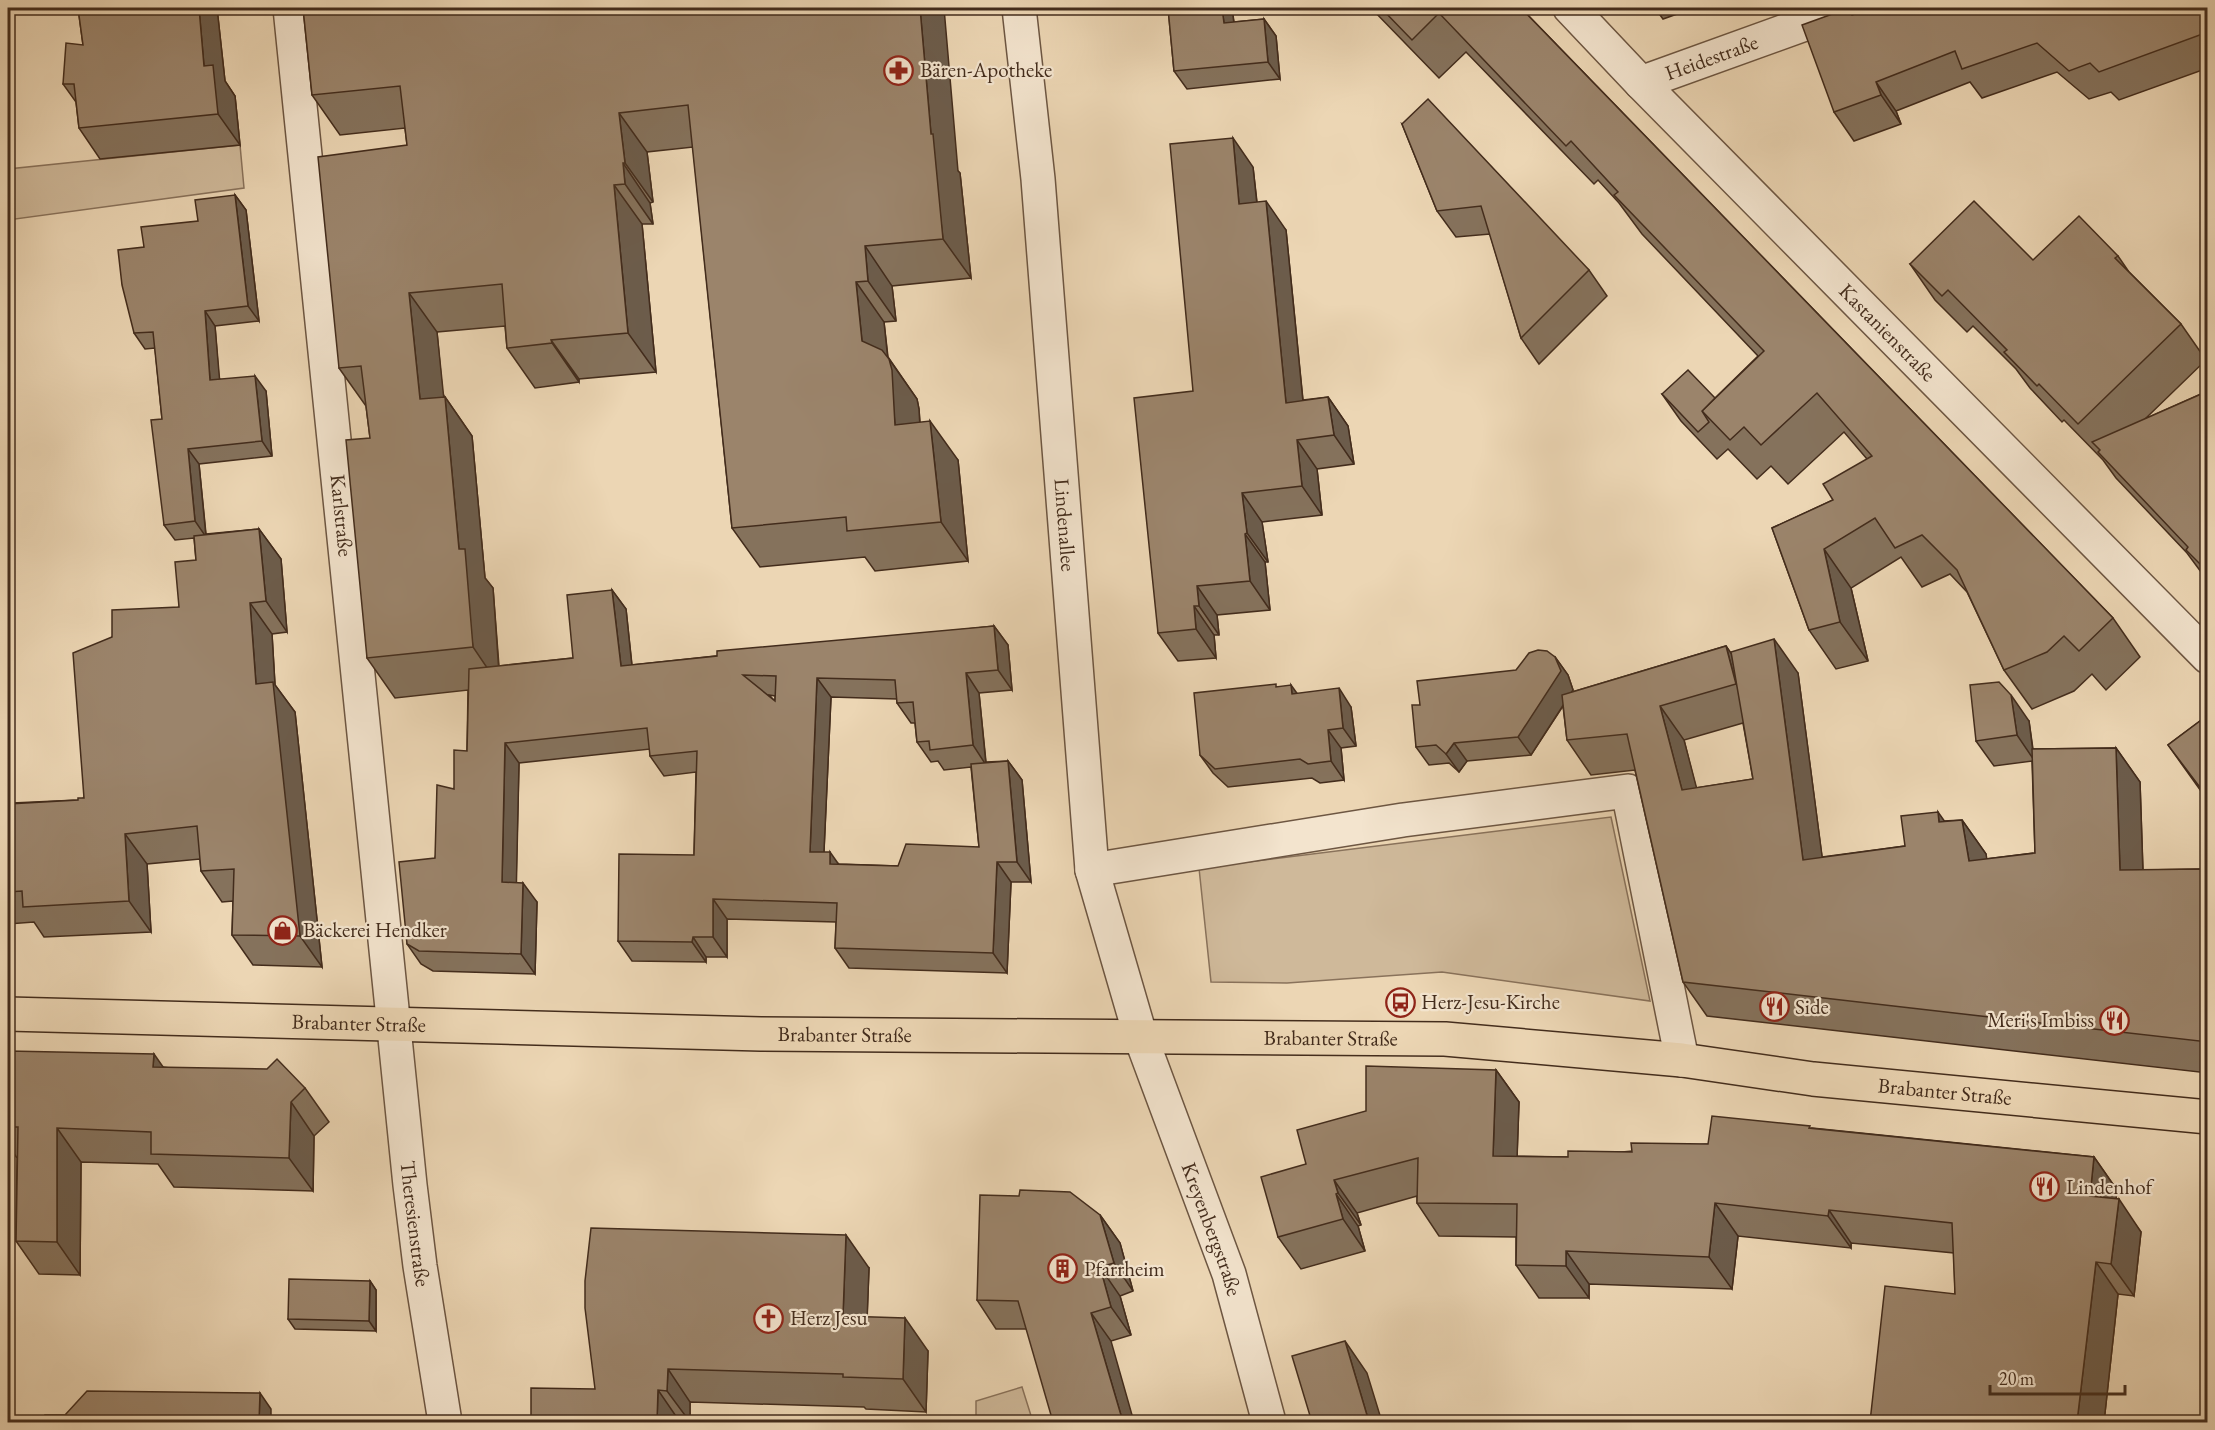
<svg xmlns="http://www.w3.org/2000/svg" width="2215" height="1430" font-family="'EB Garamond',serif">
<rect width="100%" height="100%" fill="#ecd6b4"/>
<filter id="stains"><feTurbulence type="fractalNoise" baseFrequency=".00333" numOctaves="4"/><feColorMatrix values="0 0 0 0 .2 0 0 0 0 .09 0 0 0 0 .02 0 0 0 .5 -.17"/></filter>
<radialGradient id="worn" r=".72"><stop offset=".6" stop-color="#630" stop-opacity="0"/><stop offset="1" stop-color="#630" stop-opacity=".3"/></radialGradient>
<g fill="#cfb99a" stroke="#89725b" stroke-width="1.5">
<polygon points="240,145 244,188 8,220 8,169"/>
<polygon points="1611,817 1650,1001 1442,972 1287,983 1211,982 1199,868"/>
<polygon points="1022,1387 1033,1422 976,1422 976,1401"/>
</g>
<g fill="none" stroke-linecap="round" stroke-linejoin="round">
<defs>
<g id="minor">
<path id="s1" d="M290 8 410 1185 420 1266 445 1422"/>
<path id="s2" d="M1019 8 1038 179 1092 870 1141 1038 1229 1274 1269 1422"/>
<path id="s3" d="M1570 8 1641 83 2208 657"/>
<path id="s4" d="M1641 83 1849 8"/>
<polyline points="1092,870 1403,820 1628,791 1682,1060"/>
</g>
<g id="major">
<path id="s5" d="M8 1014 761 1034 1445 1039 1682 1060 1813 1079 2208 1117"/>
</g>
</defs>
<use href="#minor" stroke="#6d5642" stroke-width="36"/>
<use href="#major" stroke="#432c1c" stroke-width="36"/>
<use href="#minor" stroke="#f3e4ce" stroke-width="33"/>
<use href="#major" stroke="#ecd6b4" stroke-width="33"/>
</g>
<g fill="#85725c" stroke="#432c1c" stroke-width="1.5" fill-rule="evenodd">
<polygon points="78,8 217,8 225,81 235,96 240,145 100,159 79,128 76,102 63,84 83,45"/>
<path d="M303 8 958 171 960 173 971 278 892 286 896 321 884 322 888 357 917 399 919 409 920 422 958 460 968 561 875 571 865 557 760 567 732 528 693 147 647 152 653 202 650 203 653 224H642L656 372 579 379V382L535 388 507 348 505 326 437 332 443 397H445L472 436 485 578 493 588 499 666 573 658 612 590 626 609 632 665 994 626 1008 645 1012 690 979 693 986 762 1008 761 1022 780 1031 882H1011L1007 973 849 968 835 948 836 922 727 919V957H706V962L632 961 618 941 694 855 696 772 664 776 650 756V749L519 763 516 883 537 902 535 974 433 971 421 964 407 944 435 858 454 789 467 751 468 690 395 698 367 658 370 438 366 406 339 368 407 145 405 128 340 135 312 95ZM769 695 775 696V701ZM831 697 897 699V703L911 723H915L917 742 931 762 938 761 944 770 971 767 979 847 898 866 839 864 824 852Z"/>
<polygon points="1168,8 1232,8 1234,22 1264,19 1276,36 1280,79 1187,89 1174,71"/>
<polygon points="1371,8 1521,8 2113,618 2140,657 2106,690 2092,674 2074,691 2032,709 2004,670 1967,592 1950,574 1922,587 1901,557 1851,588 1868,661 1836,669 1809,630 1772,528 1833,500 1867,459 1844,432 1788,484 1771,466 1757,479 1728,449 1717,459 1681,421 1662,394 1715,398 1758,356 1642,234 1619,203 1598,180 1594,184 1466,52 1439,78"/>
<polygon points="1655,8 1694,8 1663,19"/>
<polygon points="1849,8 1854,15 2208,8 2208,68 2119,100 2111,92 2089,99 2057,72 1982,98 1970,82 1896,111 1901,124 1854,141 1834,112"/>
<polygon points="1402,124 1589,270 1607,296 1539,364 1521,338 1490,234 1456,237 1437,211"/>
<polygon points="1253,167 1257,202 1286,230 1303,400 1328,397 1348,426 1354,464 1317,469 1322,515 1262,522 1268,562 1265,562 1270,610 1217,615 1219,635 1214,635 1216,658 1178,661 1158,633 1193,391"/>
<polygon points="235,195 246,210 259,321 215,326 219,379 266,391 272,456 199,464 206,534 259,529 281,559 287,632 272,634 275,685 295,712 322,967 253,965 232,935 233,901 222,902 201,871 200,859 147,864 151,932 44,937 34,922 8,924 8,798 12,803 78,800 84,798 112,637 179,607 196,560 194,538 175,540 164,525 162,419 155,348 145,349 134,333 144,247 198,221"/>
<polygon points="2118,256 2129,272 2181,324 2206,360 2145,419 2208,391 2208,580 2204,576 2187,553 2116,478 2103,460 2064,420 2062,422 2030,388 2016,369 1973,326 1967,332 1935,300 1910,264 2033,260"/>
<path d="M1726 646 1731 654 1798 673 1822 857 1905 846 1944 821 1962 820 1986 854V859L2035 853 2032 761 1994 766 1976 741 2029 721 2033 749 2116 748 2140 782 2143 870 2201 869 2208 879V1073L1707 1016 1683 982 1635 770 1591 775 1567 740 1563 706 1531 755 1467 761 1459 772 1449 763 1429 765 1416 747 1420 705 1555 657 1568 675 1573 690 1572 692ZM1743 723 1753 779 1696 788 1684 740Z"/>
<polygon points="1278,687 1297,694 1351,707 1356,746 1341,748 1344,780 1320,783 1312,778 1228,787 1213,773 1200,755"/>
<polygon points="2208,715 2208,801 2168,745"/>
<polygon points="8,1051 163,1067 305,1088 329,1122 314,1136 313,1191 174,1187 158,1164 81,1162 80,1275 39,1274 16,1241 17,1158 8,1144"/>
<polygon points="1496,1070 1519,1102 1517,1156 1568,1157 1708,1144 1812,1128 2094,1157 2117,1190 2116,1199 2141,1232 2134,1296 2118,1294 2104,1422 1870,1422 1955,1294 1954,1253 1851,1243 1851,1248 1738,1236 1732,1289 1589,1284 1589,1298 1539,1298 1516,1265 1516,1237 1439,1236 1417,1203 1417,1196 1357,1213 1361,1225 1358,1226 1365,1251 1301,1269 1278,1237 1306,1164"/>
<polygon points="1100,1215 1120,1243 1133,1291 1120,1296 1131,1335 1111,1341 1026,1329 996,1329 977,1300"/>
<polygon points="869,1268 867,1317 928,1351 926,1412 866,1409 864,1407 690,1402 690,1422 483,1422 531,1418"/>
<polygon points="370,1281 376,1290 376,1331 295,1329 288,1319"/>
</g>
<g fill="#6c5c4b" stroke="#432c1c" stroke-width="1.5">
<polygon points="199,8 217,8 225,81 235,96 240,145 218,114 204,66"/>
<polygon points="920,8 944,8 958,171 960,173 971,278 943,239 931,134"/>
<polygon points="1222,8 1232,8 1236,40 1224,23"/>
<polygon points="1264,19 1276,36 1280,79 1268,62"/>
<polygon points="1876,82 1896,111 1901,124 1881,95"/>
<polygon points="619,113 647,152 653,202 625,163"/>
<polygon points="1233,138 1253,167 1260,233 1239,204"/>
<polygon points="623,163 650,203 653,224 625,184"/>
<polygon points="614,185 642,224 656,372 628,333"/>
<polygon points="235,195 246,210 259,321 248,306"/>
<polygon points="1266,201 1286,230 1306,432 1286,403"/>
<polygon points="865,246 892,286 896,321 868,281"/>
<polygon points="856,282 884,322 890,380 862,341"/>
<polygon points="409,293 437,332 448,439 420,399"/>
<polygon points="205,311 215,326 221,396 210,380"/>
<polygon points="551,340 579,379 579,382 552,343"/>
<polygon points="889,359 917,399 919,409 922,464 895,425"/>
<polygon points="255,376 266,391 272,456 262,441"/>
<polygon points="445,397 472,436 485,578 493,588 500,687 473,647 459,549"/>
<polygon points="1328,397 1348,426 1354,464 1334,435"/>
<polygon points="930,421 958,460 968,561 941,522"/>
<polygon points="1297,440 1317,469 1322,515 1302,486"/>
<polygon points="188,449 199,464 206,537 195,521"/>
<polygon points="1242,493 1262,522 1268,562 1247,533"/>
<polygon points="259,529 281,559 287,632 266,601"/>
<polygon points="1245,534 1265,562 1270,610 1250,581"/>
<polygon points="1824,549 1851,588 1868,661 1840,622"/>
<polygon points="1197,586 1217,615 1219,635 1199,606"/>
<polygon points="612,590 626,609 634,686 621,666"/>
<polygon points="250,603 272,634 275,685 295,712 322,967 300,936 256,684"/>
<polygon points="1194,606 1214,635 1216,658 1196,629"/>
<polygon points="994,626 1008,645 1012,690 998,670"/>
<polygon points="1774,639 1798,673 1827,894 1803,860"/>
<polygon points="1726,646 1750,680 1760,718 1736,684"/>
<polygon points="1555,657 1568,675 1573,690 1531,755 1518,737"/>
<polygon points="966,673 979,693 986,765 973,745"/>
<polygon points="817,678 831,697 823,872 810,852"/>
<polygon points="1291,685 1304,703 1292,694"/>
<polygon points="1339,688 1351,707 1356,746 1343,728"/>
<polygon points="2011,695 2029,721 2034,760 2017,735"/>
<polygon points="1660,706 1684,740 1706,824 1682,790"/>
<polygon points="1328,730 1341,748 1344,780 1331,761"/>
<polygon points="505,743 519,763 516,902 502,882"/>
<polygon points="1454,743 1467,761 1459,772 1446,754"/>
<polygon points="2116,748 2140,782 2144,905 2120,870"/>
<polygon points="1008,761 1022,780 1031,882 1017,862"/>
<polygon points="1938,812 1962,846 1939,822"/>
<polygon points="1962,820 1986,854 1993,895 1969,861"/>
<polygon points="125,834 147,864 151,932 129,901"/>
<polygon points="830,852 844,872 830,864"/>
<polygon points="997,862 1011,882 1007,973 993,953"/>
<polygon points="2201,869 2208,879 2208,975"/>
<polygon points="523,883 537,902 535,974 521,954"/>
<polygon points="713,899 727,919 727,957 713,937"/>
<polygon points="693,937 706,957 706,962 692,942"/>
<polygon points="154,1054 177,1087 153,1067"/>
<polygon points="1496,1070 1519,1102 1516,1188 1493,1156"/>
<polygon points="291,1102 314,1136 313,1191 289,1158"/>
<polygon points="57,1128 81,1162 80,1275 57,1242"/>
<polygon points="2094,1157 2117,1190 2113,1228 2090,1196"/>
<polygon points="1334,1180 1357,1213 1361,1225 1338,1193"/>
<polygon points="1336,1194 1358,1226 1365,1251 1343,1219"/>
<polygon points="2119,1199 2141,1232 2134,1296 2111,1264"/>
<polygon points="1715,1203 1738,1236 1732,1289 1709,1257"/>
<polygon points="1829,1210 1851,1243 1851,1248 1828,1216"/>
<polygon points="1100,1215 1120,1243 1133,1291 1114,1263"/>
<polygon points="846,1235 869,1268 866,1349 843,1316"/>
<polygon points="1566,1251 1589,1284 1589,1298 1566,1266"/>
<polygon points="2096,1262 2118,1294 2104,1422 2077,1422"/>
<polygon points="1100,1267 1120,1296 1131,1335 1111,1307"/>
<polygon points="370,1281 376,1290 376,1331 369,1321"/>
<polygon points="1091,1313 1111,1341 1134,1422 1123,1422"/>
<polygon points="905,1318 928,1351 926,1412 903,1379"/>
<polygon points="1345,1341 1367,1373 1382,1422 1369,1422"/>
<polygon points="668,1369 690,1402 690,1422 667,1391"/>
<polygon points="658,1390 680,1422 657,1422"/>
<polygon points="260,1393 271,1409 271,1422 259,1422"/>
</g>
<g fill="#9b846b" stroke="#432c1c" stroke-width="1.5" fill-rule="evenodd">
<polygon points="78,8 199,8 204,66 213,65 218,114 79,128 74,84 63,84 66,43 83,45"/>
<polygon points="303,8 920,8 931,134 933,134 943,239 865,246 868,281 856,282 862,341 882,350 889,359 892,370 895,425 930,421 941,522 847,531 846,517 732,528 688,105 619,113 625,163 623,163 625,184 614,185 628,333 551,340 552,343 507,348 502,284 409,293 420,399 445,397 459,549 465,549 473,647 367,658 346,440 370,438 361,366 339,368 318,157 407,145 400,86 312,95"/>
<polygon points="1168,8 1222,8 1224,23 1264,19 1268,62 1174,71"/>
<polygon points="1381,8 1521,8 2113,618 2079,651 2064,636 2047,652 2004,670 1957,570 1922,535 1895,548 1875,518 1824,549 1840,622 1809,630 1772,528 1833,500 1823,484 1872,456 1817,393 1761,445 1744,427 1730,440 1702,411 1764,351 1614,195 1618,192 1571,141 1566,146 1439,13 1412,40"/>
<polygon points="1849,8 1852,15 1872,8 2208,8 2208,32 2099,72 2090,63 2069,71 2037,43 1962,69 1955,51 1876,82 1881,95 1834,112 1802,25"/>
<polygon points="1428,99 1589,270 1521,338 1481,206 1437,211 1402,124"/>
<polygon points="1233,138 1239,204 1266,201 1286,403 1328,397 1334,435 1297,440 1302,486 1242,493 1247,533 1245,534 1250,581 1197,586 1199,606 1194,606 1196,629 1158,633 1134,398 1193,391 1170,144"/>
<polygon points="235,195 248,306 205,311 210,380 255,376 262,441 188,449 195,521 164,525 151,420 162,419 153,332 134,333 122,285 118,250 144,247 141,227 198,221 195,200"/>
<polygon points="1974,201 2033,260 2079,216 2118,256 2115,258 2181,324 2078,424 2039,384 2037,386 2004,352 2007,350 1948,290 1942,296 1910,264"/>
<polygon points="1688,370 1715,398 1702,411 1709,422 1698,432 1662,394"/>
<polygon points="2208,391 2208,572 2186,550 2188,547 2098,452 2100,450 2092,442"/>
<polygon points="259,529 266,601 250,603 256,684 273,682 300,936 232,935 234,869 201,871 197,826 125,834 129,901 23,907 22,891 8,892 8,804 78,800 78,798 84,798 73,653 112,637 112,610 179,607 175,562 196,560 194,536"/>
<path d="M612 590 621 666 717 656V651L994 626 998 670 966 673 973 745 930 750 929 741 917 742 913 702 897 703 895 680 817 678 810 852H830V864L898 866 906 844 979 847 971 764 1008 761 1017 862H997L993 953 835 948 837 903 713 899V937H693L692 942 618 941 619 854 694 855 697 751 650 756 647 728 505 743 502 882 523 883 521 954 419 951 407 944 399 862 435 858 437 785 454 789V750L467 751 469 669 573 658 567 595ZM743 675 776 676 775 701Z"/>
<polygon points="1774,639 1803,860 1905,846 1901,816 1938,812 1939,822 1962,820 1969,861 2035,853 2032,749 2116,748 2120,870 2201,869 2208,975 2208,1042 1683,982 1627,734 1567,740 1562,695 1726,646 1736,684 1660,706 1682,790 1753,779 1731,652"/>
<polygon points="1538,650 1547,651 1555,657 1561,671 1518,737 1454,743 1446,754 1436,745 1416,747 1412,705 1420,705 1417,681 1516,670 1529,653"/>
<polygon points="1999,682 2011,695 2017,735 1976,741 1970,685"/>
<polygon points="1276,684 1276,687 1291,685 1292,694 1339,688 1343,728 1328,730 1331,761 1308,764 1300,759 1215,769 1200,755 1194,693"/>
<polygon points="2208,715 2208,798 2168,745"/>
<polygon points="8,1051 154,1054 153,1067 267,1069 277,1059 305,1088 291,1102 289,1158 151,1154 151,1132 57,1128 57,1242 16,1241 18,1127 8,1127"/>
<polygon points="1366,1066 1496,1070 1493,1156 1568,1157 1568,1151 1632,1152 1631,1143 1708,1144 1712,1116 1810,1126 1809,1128 2094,1157 2090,1196 2119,1199 2111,1264 2096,1262 2077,1422 1870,1422 1885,1286 1955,1294 1952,1223 1829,1210 1828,1216 1715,1203 1709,1257 1566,1251 1566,1266 1516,1265 1517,1204 1417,1203 1418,1158 1334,1180 1338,1193 1336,1194 1343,1219 1278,1237 1261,1177 1306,1164 1297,1130 1366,1111"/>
<polygon points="1020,1190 1070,1192 1100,1215 1114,1263 1100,1267 1111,1307 1091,1313 1123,1422 1053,1422 1018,1301 977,1300 980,1195 1019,1196"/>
<polygon points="591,1228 846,1235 843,1316 905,1318 903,1379 843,1377 843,1374 668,1369 667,1391 658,1390 657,1422 483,1422 482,1417 531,1418 531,1388 595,1389 585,1308 585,1281"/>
<polygon points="289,1279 370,1281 369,1321 288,1319"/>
<polygon points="1345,1341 1369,1422 1306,1422 1305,1421 1311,1419 1292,1356"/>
<polygon points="87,1391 260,1393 259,1422 45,1422 45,1415 65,1415"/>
</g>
<defs>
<symbol id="pharmacy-ring" viewBox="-11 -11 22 22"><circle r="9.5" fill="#f3e4ce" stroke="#8f2418" stroke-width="1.5"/><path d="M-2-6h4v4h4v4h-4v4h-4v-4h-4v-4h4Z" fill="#8f2418"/></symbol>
<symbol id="shop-ring" viewBox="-11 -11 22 22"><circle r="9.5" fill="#f3e4ce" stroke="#8f2418" stroke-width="1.5"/><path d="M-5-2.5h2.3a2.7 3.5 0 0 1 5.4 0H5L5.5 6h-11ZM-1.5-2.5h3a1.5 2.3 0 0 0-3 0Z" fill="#8f2418"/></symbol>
<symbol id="bus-ring" viewBox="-11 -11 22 22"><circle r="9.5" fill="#f3e4ce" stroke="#8f2418" stroke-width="1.5"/><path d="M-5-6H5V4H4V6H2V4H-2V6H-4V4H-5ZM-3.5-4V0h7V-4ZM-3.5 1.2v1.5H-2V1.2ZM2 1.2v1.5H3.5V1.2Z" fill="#8f2418"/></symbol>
<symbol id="restaurant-ring" viewBox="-11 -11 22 22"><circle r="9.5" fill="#f3e4ce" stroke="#8f2418" stroke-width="1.5"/><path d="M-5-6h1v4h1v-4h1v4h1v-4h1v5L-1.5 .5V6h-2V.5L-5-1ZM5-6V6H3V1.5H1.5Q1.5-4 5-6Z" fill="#8f2418"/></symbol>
<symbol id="building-ring" viewBox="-11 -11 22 22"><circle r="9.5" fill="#f3e4ce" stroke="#8f2418" stroke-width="1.5"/><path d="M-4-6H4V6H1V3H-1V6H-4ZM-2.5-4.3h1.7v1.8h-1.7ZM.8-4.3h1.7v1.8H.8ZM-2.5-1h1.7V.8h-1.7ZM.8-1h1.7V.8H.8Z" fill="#8f2418"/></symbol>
<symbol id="church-ring" viewBox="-11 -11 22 22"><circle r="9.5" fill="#f3e4ce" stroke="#8f2418" stroke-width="1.5"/><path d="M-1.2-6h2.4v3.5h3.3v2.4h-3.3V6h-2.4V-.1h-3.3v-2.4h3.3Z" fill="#8f2418"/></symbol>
</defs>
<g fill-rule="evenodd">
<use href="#pharmacy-ring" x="882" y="54" width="33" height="33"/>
<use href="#shop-ring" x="266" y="914" width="33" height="33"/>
<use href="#bus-ring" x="1384" y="986" width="33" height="33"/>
<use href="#restaurant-ring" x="1758" y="990" width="33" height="33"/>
<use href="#restaurant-ring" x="2098" y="1004" width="33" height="33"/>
<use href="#restaurant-ring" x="2028" y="1170" width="33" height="33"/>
<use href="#building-ring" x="1046" y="1252" width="33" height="33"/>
<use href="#church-ring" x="752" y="1302" width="33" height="33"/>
</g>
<g text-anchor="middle" stroke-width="4.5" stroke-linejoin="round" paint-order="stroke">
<g font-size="21" fill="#432c1c" stroke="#f3e4ce">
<text dy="7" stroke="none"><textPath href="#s4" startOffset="75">Heidestraße</textPath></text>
<text dy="7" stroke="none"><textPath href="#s3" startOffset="454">Kastanienstraße</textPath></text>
<text dy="7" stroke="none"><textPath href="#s1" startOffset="510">Karlstraße</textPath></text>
<text dy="7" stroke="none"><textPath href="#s2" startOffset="519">Lindenallee</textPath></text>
<text dy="7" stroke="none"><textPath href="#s5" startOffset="351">Brabanter Straße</textPath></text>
<text dy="7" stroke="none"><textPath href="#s5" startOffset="837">Brabanter Straße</textPath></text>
<text dy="7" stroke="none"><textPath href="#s5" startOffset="1323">Brabanter Straße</textPath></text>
<text dy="7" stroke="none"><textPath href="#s5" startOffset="1940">Brabanter Straße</textPath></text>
<text dy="7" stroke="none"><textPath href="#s1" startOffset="1222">Theresienstraße</textPath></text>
<text dy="7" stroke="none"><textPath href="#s2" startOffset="1244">Kreyenbergstraße</textPath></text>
</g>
<g font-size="21" fill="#432c1c" stroke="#f3e4ce" text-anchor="start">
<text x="920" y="77">Bären-Apotheke</text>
<text x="303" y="937">Bäckerei Hendker</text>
<text x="1421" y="1009">Herz-Jesu-Kirche</text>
<text x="1795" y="1014">Side</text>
<text x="2094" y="1027" text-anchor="end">Meri's Imbiss</text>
<text x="2066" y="1194">Lindenhof</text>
<text x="1084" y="1276">Pfarrheim</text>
<text x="790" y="1325">Herz Jesu</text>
</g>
</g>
<rect width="2215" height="1430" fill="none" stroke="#ecd6b4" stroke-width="30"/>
<rect x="9" y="9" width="2197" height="1412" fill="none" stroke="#432c1c" stroke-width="3"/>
<rect x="15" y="15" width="2185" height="1400" fill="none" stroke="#432c1c" stroke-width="1.5"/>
<path d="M1990 1385v9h135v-9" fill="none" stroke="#432c1c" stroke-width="3"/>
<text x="1999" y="1385" font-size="18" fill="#432c1c" stroke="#f3e4ce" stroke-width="4.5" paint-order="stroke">20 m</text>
<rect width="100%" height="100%" filter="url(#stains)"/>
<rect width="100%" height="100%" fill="url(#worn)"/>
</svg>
